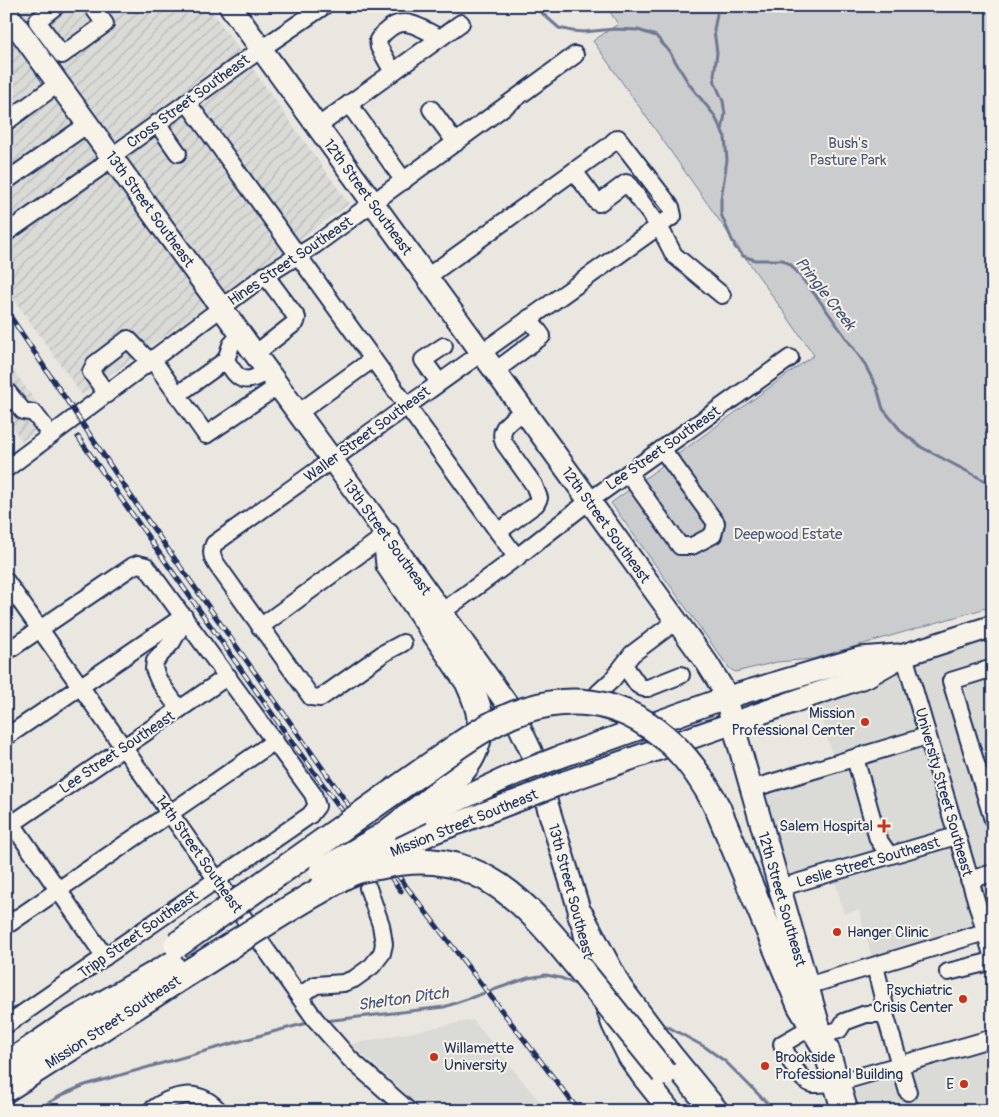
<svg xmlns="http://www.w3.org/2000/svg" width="999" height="1117" font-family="Pangolin,sans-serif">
<defs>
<pattern id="industrial-furrows" width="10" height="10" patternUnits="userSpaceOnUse" patternTransform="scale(1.25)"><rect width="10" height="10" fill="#dadad6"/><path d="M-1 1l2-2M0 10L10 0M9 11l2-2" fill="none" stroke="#babbba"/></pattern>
</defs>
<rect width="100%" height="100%" fill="#eae7e0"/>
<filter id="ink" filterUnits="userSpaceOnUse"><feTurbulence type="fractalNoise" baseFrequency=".02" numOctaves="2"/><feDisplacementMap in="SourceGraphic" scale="10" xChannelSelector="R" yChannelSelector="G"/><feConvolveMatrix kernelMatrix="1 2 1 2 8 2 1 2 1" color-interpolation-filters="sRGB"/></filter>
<g filter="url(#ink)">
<g fill="#dadad6">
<polygon points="993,640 993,989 975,930 873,962 859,910 844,914 831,865 790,877 764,787 836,766 816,702 923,661"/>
<polygon points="473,1020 547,1111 421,1111 400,1088 351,1044"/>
<polygon points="993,1047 993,1111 861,1111 855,1089"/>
</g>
<g fill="url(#industrial-furrows)">
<polygon points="6,6 208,6 349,204 82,395 6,288"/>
<polygon points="6,361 51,422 22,441 6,419"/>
</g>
<polygon fill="#cbcccd" stroke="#737e96" points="606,6 993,6 993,606 812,659 777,662 735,672 729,668 611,503 814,355 593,41 618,24"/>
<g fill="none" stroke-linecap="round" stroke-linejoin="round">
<g stroke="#6d7892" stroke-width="3">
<polyline points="423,6 432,10 454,6"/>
<polyline points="534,6 559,28 572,31 584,32 614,29 638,30 656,36 669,51 689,84 714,115 725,137 727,160 721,199 721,214 735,247 743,256 755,260 783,260 791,265 817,297 864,363 877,388 883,409 902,432 921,447 993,485"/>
<polyline points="717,14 714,30 717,53 714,75 715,83 723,101 725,114 722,130"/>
<polyline points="325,1021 444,1007 528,978 546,975 561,978 578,985"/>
<polyline points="659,1022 705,1047 726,1062 775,1111"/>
<polyline points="34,1111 64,1094 85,1085 276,1031 311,1022"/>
</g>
<defs>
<g id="minor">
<polyline points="56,6 37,21 62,55 105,24 92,6"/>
<path d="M393 72 379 47 378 40C399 12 414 24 440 38"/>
<polyline points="187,102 517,558"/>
<polyline points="349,104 404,181"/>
<polyline points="431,109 456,143"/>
<polyline points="6,122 59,83"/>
<polyline points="157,123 178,153"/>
<polyline points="317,127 461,23"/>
<polyline points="574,171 597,202 599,203 626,183 628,184 659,226 674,255 722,295"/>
<polyline points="6,181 88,124"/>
<polyline points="6,233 98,169 112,156 261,49 324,6"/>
<polyline points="427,277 610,145 615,140"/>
<path d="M241 334 231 345 226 360C239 382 245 385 267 371"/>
<polyline points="255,354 296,322 297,318 265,275"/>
<polyline points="152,359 206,435 278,386"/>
<polyline points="495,371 542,336 529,318"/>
<polyline points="439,382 423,360 444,346"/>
<polyline points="6,390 23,411 34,413 51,435"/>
<polyline points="107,394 91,372 95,364 128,339 149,361"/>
<polyline points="177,395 226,360"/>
<polyline points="298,413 373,359"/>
<polyline points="6,469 260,279 315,245 575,55"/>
<polyline points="628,473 680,546 692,546 713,535 716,523 662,449"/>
<path d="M498 532 536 504 539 498 534 485 504 443C497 427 512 420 524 411"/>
<polyline points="6,581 315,1019 350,1059 409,1111"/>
<polyline points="442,612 525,551 589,501 790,358"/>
<polyline points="260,627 386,535"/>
<path d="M403 643 384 653 326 694 320 698 311 697 217 565C212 558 210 552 214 544L673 216 671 207 618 138"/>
<polyline points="6,652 133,566 138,564 146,566 313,794 317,806 310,815 6,1025"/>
<polyline points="904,655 993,958"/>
<polyline points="624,665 638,685 643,688 648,688 681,675"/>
<polyline points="993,668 951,681 993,820"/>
<polyline points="598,693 612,680 632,654 676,621"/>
<polyline points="179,709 159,681 154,669 155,661 172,642 185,619"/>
<polyline points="6,737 184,616"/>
<polyline points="855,758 878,839 889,855"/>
<polyline points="751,789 927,736"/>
<polyline points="6,815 105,957"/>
<polyline points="6,828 228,676"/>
<polyline points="969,880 993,873"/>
<polyline points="779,888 956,836"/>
<polyline points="6,926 275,741"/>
<polyline points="875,966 886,1010 885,1014"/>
<polyline points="948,972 993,961"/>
<polyline points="807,986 985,932"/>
<polyline points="299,996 316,985 343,983 354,979 372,966 382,953 384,944 381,925 368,888"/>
<path d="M819 1026 801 1033 782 1044C787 1055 800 1083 813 1084 821 1084 829 1083 837 1083L993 1038"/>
<polyline points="818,1036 839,1030 844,1022 866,1014 885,1014 908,1092"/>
<path d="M150 1111C172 1094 199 1087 219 1111"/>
</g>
<g id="major">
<polyline points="230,6 707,663 723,689 819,1026"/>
<polyline points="6,12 360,498 512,711 531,751 581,916 592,967 613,1025 629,1057 643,1077 670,1111"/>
<polyline points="557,758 725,698 860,658 898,655"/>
<polyline points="565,782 867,676 904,655 993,626"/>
<polyline points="414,821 515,774"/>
<polyline points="432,833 524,798"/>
</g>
<g id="highway">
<polyline points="718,809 800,1005 826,1049 845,1111"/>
<path d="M383 836C397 825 412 814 426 803 456 780 481 760 480 719 479 706 473 693 468 682L389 565 386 535"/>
<polyline points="581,916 619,988 670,1056 715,1111"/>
<polyline points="6,1066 63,1027 171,965"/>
<polyline points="6,1089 194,969"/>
</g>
</defs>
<use href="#minor" stroke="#1b2f5e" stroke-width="20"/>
<use href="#major" stroke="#1b2f5e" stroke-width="25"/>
<use href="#highway" stroke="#1b2f5e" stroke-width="29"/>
<use href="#minor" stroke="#f7f3e8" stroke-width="16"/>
<use href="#major" stroke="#f7f3e8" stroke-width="21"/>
<use href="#highway" stroke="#f7f3e8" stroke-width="25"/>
<defs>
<g id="rail">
<polyline points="6,310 141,511 402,881 579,1111"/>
<polyline points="78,437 294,745 401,891"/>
</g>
</defs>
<use href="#rail" stroke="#1b2f5e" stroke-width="5"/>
<use href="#rail" stroke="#f7f3e8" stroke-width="3" stroke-dasharray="9" stroke-linecap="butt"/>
<defs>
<g id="major-bridge">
<polyline points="515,774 557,758"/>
<polyline points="524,798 565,782"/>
<polyline points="368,864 432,833"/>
</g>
<g id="highway-bridge">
<polyline points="322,871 383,836"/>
<path d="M177 945 452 750C475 734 498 719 525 710 613 682 680 732 718 809"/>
<path d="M194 969C234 944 274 917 316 893 329 886 342 876 356 871 365 868 376 867 385 865 479 845 528 905 581 970 609 1005 637 1039 664 1073"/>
</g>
</defs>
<use href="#major-bridge" stroke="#1b2f5e" stroke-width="25" stroke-linecap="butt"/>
<use href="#highway-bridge" stroke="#1b2f5e" stroke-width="29" stroke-linecap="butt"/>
<use href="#major-bridge" stroke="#f7f3e8" stroke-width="21"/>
<use href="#highway-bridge" stroke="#f7f3e8" stroke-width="25"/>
</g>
</g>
<g fill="#c8321e" stroke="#f7f3e8" stroke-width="2">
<circle cx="865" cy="722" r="5"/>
<path d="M881.5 818.5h5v5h5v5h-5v5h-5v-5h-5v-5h5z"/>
<circle cx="837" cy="932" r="5"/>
<circle cx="963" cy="999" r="5"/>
<circle cx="434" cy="1057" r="5"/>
<circle cx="765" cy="1066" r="5"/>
<circle cx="964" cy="1084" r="5"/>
</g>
<g text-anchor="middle" stroke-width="4" stroke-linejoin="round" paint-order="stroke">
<g font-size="15" fill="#1b2f5e" stroke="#f7f3e8">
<text transform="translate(188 101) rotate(-36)" y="5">Cross Street Southeast</text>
<text transform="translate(368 197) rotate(54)" y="5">12th Street Southeast</text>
<text transform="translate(150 209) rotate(54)" y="5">13th Street Southeast</text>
<text transform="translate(290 261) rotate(-34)" y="5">Hines Street Southeast</text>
<text transform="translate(367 434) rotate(-36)" y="5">Waller Street Southeast</text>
<text transform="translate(663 448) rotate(-35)" y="5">Lee Street Southeast</text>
<text transform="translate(606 525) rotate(54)" y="5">12th Street Southeast</text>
<text transform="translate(387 537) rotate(54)" y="5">13th Street Southeast</text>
<text transform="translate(117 752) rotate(-34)" y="5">Lee Street Southeast</text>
<text transform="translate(944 792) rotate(74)" y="5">University Street Southeast</text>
<text transform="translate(464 823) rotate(-22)" y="5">Mission Street Southeast</text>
<text transform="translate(199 854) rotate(55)" y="5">14th Street Southeast</text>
<text transform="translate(868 862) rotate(-16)" y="5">Leslie Street Southeast</text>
<text transform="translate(571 891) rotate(75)" y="5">13th Street Southeast</text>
<text transform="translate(782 899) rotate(74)" y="5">12th Street Southeast</text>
<text transform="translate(138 934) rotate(-35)" y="5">Tripp Street Southeast</text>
<text transform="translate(113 1022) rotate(-33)" y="5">Mission Street Southeast</text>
</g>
<g font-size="15" fill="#47567a" stroke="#f7f3e8">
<text x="848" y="148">Bush's<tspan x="848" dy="17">Pasture Park</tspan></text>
<text x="788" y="539">Deepwood Estate</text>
</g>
<g font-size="15" fill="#1b2f5e" stroke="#f7f3e8" text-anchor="end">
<text x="855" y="718">Mission<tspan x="855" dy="17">Professional Center</tspan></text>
<text x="873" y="831">Salem Hospital</text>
<text x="847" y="937" text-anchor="start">Hanger Clinic</text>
<text x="953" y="995">Psychiatric<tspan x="953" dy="17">Crisis Center</tspan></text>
<text x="444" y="1053" text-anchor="start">Willamette<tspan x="444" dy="17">University</tspan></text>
<text x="775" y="1062" text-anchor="start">Brookside<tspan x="775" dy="17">Professional Building</tspan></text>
<text x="954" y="1089">E</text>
</g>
<g font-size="16" font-style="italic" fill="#445378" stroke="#f7f3e8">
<text transform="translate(826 293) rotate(52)" y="6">Pringle Creek</text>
<text transform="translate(403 998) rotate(-8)" y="6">Shelton Ditch</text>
</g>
</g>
<rect width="999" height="1117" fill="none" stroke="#f7f3e8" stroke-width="25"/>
<rect x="12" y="12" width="974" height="1092" fill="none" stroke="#1b2f5e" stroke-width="2" filter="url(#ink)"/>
</svg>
